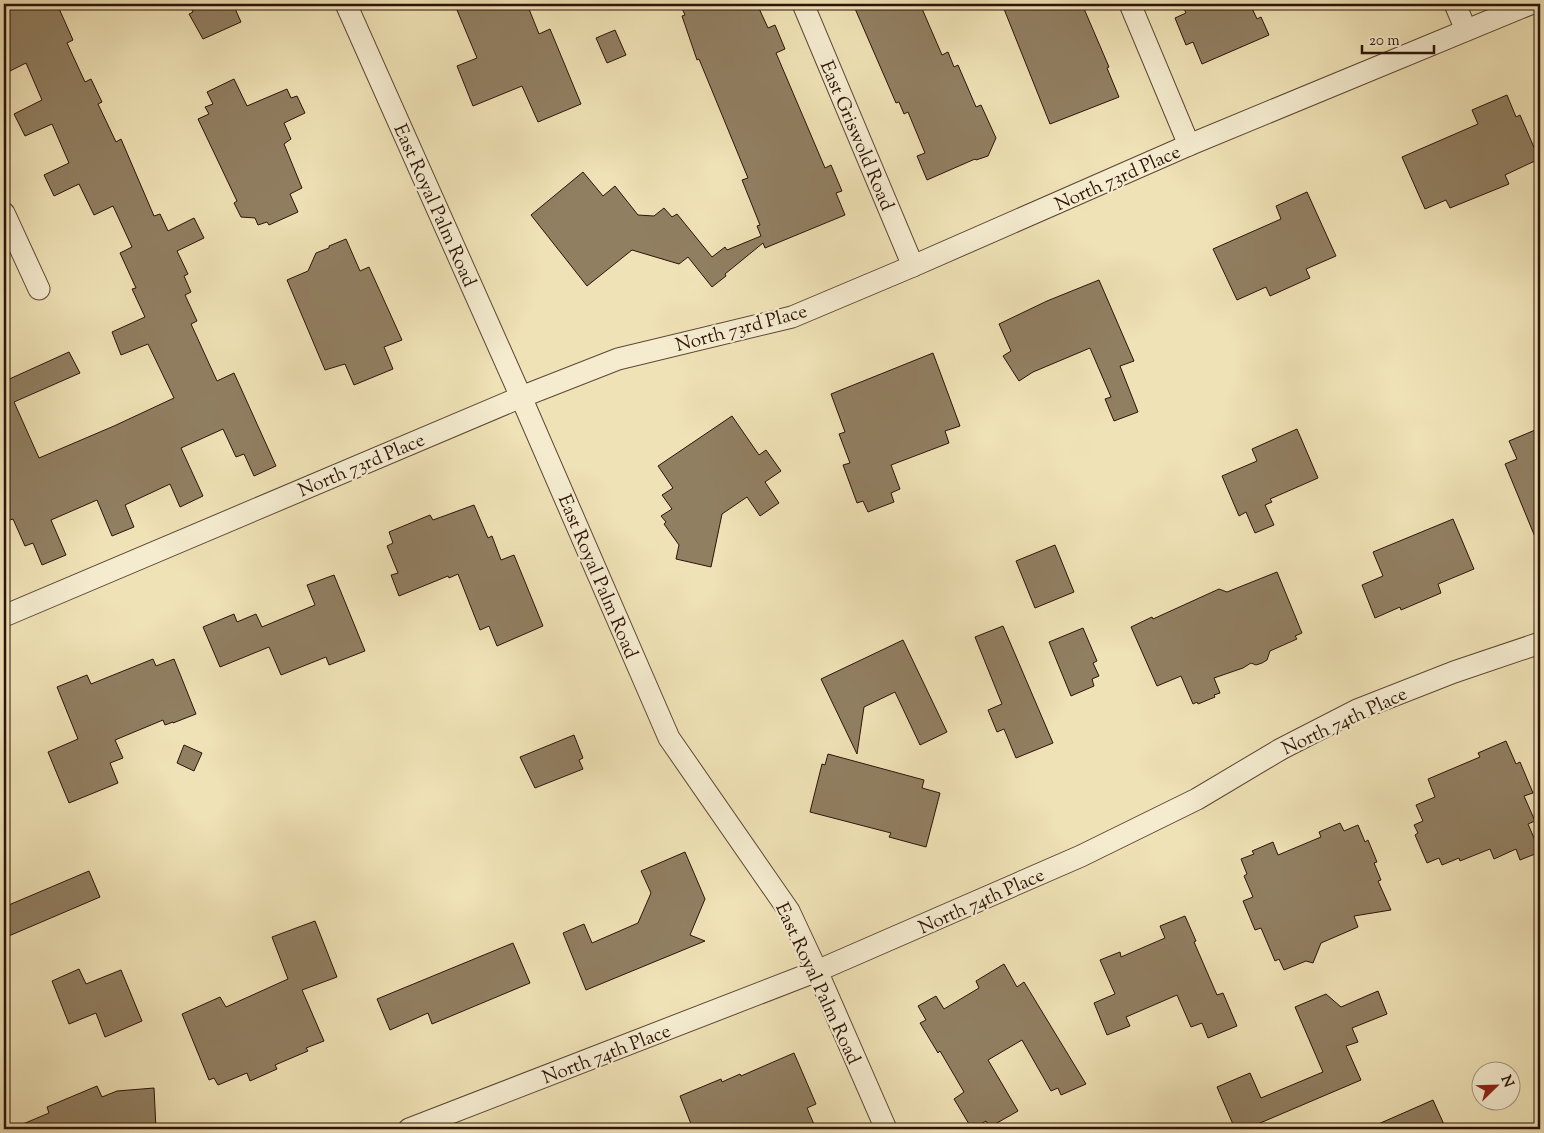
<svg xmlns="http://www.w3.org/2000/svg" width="1544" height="1133" font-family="'Sorts Mill Goudy',serif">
<rect width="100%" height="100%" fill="#efe2b6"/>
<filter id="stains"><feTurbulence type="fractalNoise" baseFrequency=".004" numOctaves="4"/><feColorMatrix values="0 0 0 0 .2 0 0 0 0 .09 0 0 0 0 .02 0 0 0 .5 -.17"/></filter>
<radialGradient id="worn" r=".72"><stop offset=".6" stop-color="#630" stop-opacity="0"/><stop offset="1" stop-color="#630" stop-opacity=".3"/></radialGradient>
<g fill="#917f62" stroke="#2c1307">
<polygon points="4,4 57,4 73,40 67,43 85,82 91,79 102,102 98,104 116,142 121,139 154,216 160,214 168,231 194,218 204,238 177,251 188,274 184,276 191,292 185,295 197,321 191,324 217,381 234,373 276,466 254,476 244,454 236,457 223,429 181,448 203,496 180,507 170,484 125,505 134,527 112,536 97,500 51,520 66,555 42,565 33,543 25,546 13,519 4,522 4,379 5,381 69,352 80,373 14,402 39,458 114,426 174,398 148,344 121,355 112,332 145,317 132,289 136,288 120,253 132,247 113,206 94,215 79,184 54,196 44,175 69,163 52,124 25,136 14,114 42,100 26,63 4,74"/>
<polygon points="189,4 233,4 241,22 203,39 189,14 193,12"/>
<polygon points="471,4 527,4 539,34 550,29 581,104 538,122 522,86 473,106 457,66 477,58 457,10"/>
<polygon points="680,4 757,4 768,28 775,25 785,49 776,53 825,168 831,165 842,191 836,193 845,215 765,248 763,243 725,274 726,276 712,287 688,257 679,264 632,250 587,286 531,215 583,172 603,196 615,186 638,215 654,216 664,208 672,217 677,214 712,257 725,247 727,250 761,236 757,226 760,225 742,180 748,178 699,59 697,60 682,16 685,15"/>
<polygon points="853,4 920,4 942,55 948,52 954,67 958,65 976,107 981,105 996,138 988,156 976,160 975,159 927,180 917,156 925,153 908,112 904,114 899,102 896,103"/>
<polygon points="1002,4 1082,4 1109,67 1107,68 1119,97 1050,124"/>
<polygon points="1182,4 1250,4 1257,19 1261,17 1269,35 1202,64 1193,42 1186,45 1175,18 1186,13"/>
<polygon points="615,30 626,55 607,63 596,38"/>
<polygon points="234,79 247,106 287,89 291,98 297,96 305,113 284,123 291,139 284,144 302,188 290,194 298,212 269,225 267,222 258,225 255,218 241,217 234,203 237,201 198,119 209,114 205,107 213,104 207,92"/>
<polygon points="1507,95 1516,117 1520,115 1539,159 1505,175 1509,184 1450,208 1446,200 1425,209 1402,157 1478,124 1472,110"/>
<polygon points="1307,192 1336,256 1306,269 1310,278 1270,296 1266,287 1237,300 1213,249 1281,219 1276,206"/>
<polygon points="346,239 360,271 369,267 402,340 384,347 393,369 354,385 345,364 325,370 287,280 308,271 316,253 329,248 329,246"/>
<polygon points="1099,280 1134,361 1120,366 1138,412 1114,421 1105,399 1111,397 1090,348 1033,372 1019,381 1003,356 1011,351 999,324 1047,301"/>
<polygon points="933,353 960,426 945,431 949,443 891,465 900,489 891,493 894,502 868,512 863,501 857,503 843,465 850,463 839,434 845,432 831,394"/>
<polygon points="732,416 759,455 766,450 781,471 765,482 779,503 760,516 747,497 722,514 711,567 676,559 679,545 664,524 666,522 661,516 672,509 662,495 673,488 658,466"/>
<polygon points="1540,428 1540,549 1505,464 1517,459 1509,441"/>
<polygon points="1297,429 1318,478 1270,499 1272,502 1265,505 1274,525 1255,533 1246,512 1239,516 1222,476 1257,461 1252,449"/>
<polygon points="474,505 488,538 492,536 501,560 514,555 543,626 497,646 489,626 480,630 458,574 449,578 448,576 399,596 391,575 398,573 387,546 393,543 389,532 430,515 433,520"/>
<polygon points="1453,519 1474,569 1438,584 1441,593 1401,610 1400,607 1375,618 1362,585 1383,576 1373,552"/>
<polygon points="1055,545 1074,592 1035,608 1016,561"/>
<polygon points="1277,572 1302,633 1295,636 1297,639 1270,651 1267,660 1262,663 1256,665 1251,663 1243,668 1214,678 1220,693 1214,695 1215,697 1198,704 1197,702 1193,704 1181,676 1157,686 1131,627 1152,617 1153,619 1219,589 1227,592"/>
<polygon points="334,575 365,651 329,665 326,657 281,675 269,647 220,667 203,627 234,614 237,622 256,614 262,627 315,605 307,585"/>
<polygon points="1003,626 1053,743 1016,758 1004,729 997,732 988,710 1002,704 975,637"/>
<polygon points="1083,628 1097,661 1093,663 1099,676 1092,679 1094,686 1071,696 1049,642"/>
<polygon points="903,640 947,732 920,745 895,692 864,707 857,754 821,679"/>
<polygon points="153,659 156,666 174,659 196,714 173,723 173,722 165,725 163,720 115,740 123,758 110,763 118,783 69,803 48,752 78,739 57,687 87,675 91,684"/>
<polygon points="574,735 583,758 579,760 583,769 535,788 520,757"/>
<polygon points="1506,741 1516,764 1520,762 1533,793 1524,796 1535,821 1528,824 1540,852 1520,860 1516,849 1494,859 1490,849 1460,861 1459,858 1442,865 1439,858 1427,863 1415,835 1418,833 1414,825 1423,821 1416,805 1435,797 1428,779 1480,757 1478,753"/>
<polygon points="184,745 202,753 194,771 177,763"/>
<polygon points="828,754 924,780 922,788 940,793 926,847 889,837 891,833 810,812 822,764 825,765"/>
<polygon points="1340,823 1344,831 1358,825 1365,842 1368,840 1377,862 1374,863 1381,880 1378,881 1391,910 1354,916 1358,927 1321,943 1313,963 1306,961 1284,970 1279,959 1275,961 1261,928 1255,930 1243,901 1253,897 1244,876 1247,874 1241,859 1254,854 1252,851 1273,842 1278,855 1321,837 1319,832"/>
<polygon points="685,852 705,899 690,935 705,941 586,990 563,933 584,924 592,943 638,923 651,893 641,871"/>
<polygon points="89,871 100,897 4,938 4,907"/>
<polygon points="1185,916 1196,941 1194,942 1217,995 1223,993 1237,1026 1208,1038 1202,1023 1191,1027 1177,995 1126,1017 1130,1026 1107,1035 1094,1003 1115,994 1100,960 1120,952 1121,957 1165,938 1160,926"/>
<polygon points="315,921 337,977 302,990 324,1041 306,1048 308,1051 275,1065 277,1069 250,1081 247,1073 218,1085 214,1078 209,1080 182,1014 220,997 226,1007 288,979 272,937"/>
<polygon points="513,943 530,983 432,1024 428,1013 390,1030 377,999"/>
<polygon points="1004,964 1017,987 1024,982 1086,1084 1061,1095 1058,1088 1051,1091 1022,1040 988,1060 1018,1111 990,1127 986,1121 972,1129 954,1099 964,1092 940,1051 938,1053 920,1023 926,1020 918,1006 936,996 944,1009 979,988 976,981"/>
<polygon points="79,969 86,984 121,970 142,1021 105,1037 96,1013 69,1024 52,981"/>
<polygon points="1378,991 1387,1014 1352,1028 1358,1042 1346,1046 1361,1080 1246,1129 1235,1129 1217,1087 1250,1073 1261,1098 1323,1072 1295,1007 1326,994 1341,1007"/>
<polygon points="794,1053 816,1104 807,1108 816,1129 693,1129 680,1096 721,1079 722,1082 740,1074 741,1076"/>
<polygon points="97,1086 102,1097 117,1091 154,1088 156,1129 11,1129 49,1113 47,1107"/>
<polygon points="1433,1100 1446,1129 1367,1129"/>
</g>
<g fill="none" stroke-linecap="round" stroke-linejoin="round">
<defs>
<g id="minor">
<polyline points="346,4 521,397 669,738 789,911 817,971 886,1129"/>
<polyline points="803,4 913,266"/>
<polyline points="1130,4 1189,145"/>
<polyline points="1455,4 1466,30"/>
<polyline points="4,213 39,289"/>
<polyline points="4,616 521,397 618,359 792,317 913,266 1189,145 1530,4"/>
<polyline points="409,1129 817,971 1081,856 1197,799 1281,749 1357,710 1454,672 1540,643"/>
</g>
</defs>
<use href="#minor" stroke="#5d4733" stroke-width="23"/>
<use href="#minor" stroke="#f5ecd0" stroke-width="21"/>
</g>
<g text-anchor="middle" stroke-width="4.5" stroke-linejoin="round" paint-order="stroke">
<g font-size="19" fill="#2c1307" stroke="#f5ecd0">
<text transform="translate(858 135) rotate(67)" y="7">East Griswold Road</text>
<text transform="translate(1117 177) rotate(-24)" y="7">North 73rd Place</text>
<text transform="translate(436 205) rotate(66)" y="7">East Royal Palm Road</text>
<text transform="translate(741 327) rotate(-15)" y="7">North 73rd Place</text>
<text transform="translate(361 464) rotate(-23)" y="7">North 73rd Place</text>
<text transform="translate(599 576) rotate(67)" y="7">East Royal Palm Road</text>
<text transform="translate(1344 720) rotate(-25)" y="7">North 74th Place</text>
<text transform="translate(981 900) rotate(-24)" y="7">North 74th Place</text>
<text transform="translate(819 983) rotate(65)" y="7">East Royal Palm Road</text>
<text transform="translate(606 1053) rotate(-21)" y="7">North 74th Place</text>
</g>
</g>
<rect width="1544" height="1133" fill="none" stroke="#efe2b6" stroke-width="20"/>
<rect x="5" y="5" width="1534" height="1123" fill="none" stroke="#2c1307" stroke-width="2.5"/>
<rect x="10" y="10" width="1524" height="1113" fill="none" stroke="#2c1307"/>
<g transform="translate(1496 1086) rotate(67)"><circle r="24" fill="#f5ecd0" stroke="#a59580"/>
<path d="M0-4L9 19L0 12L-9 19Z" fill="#8f2418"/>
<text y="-8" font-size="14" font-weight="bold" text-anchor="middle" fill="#2c1307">N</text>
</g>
<path d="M1362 45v8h72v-8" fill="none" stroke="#2c1307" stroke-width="2.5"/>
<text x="1369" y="45" font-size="15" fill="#2c1307" stroke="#f5ecd0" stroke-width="4" paint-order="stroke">20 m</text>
<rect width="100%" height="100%" filter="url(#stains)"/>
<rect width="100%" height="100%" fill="url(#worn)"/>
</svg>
